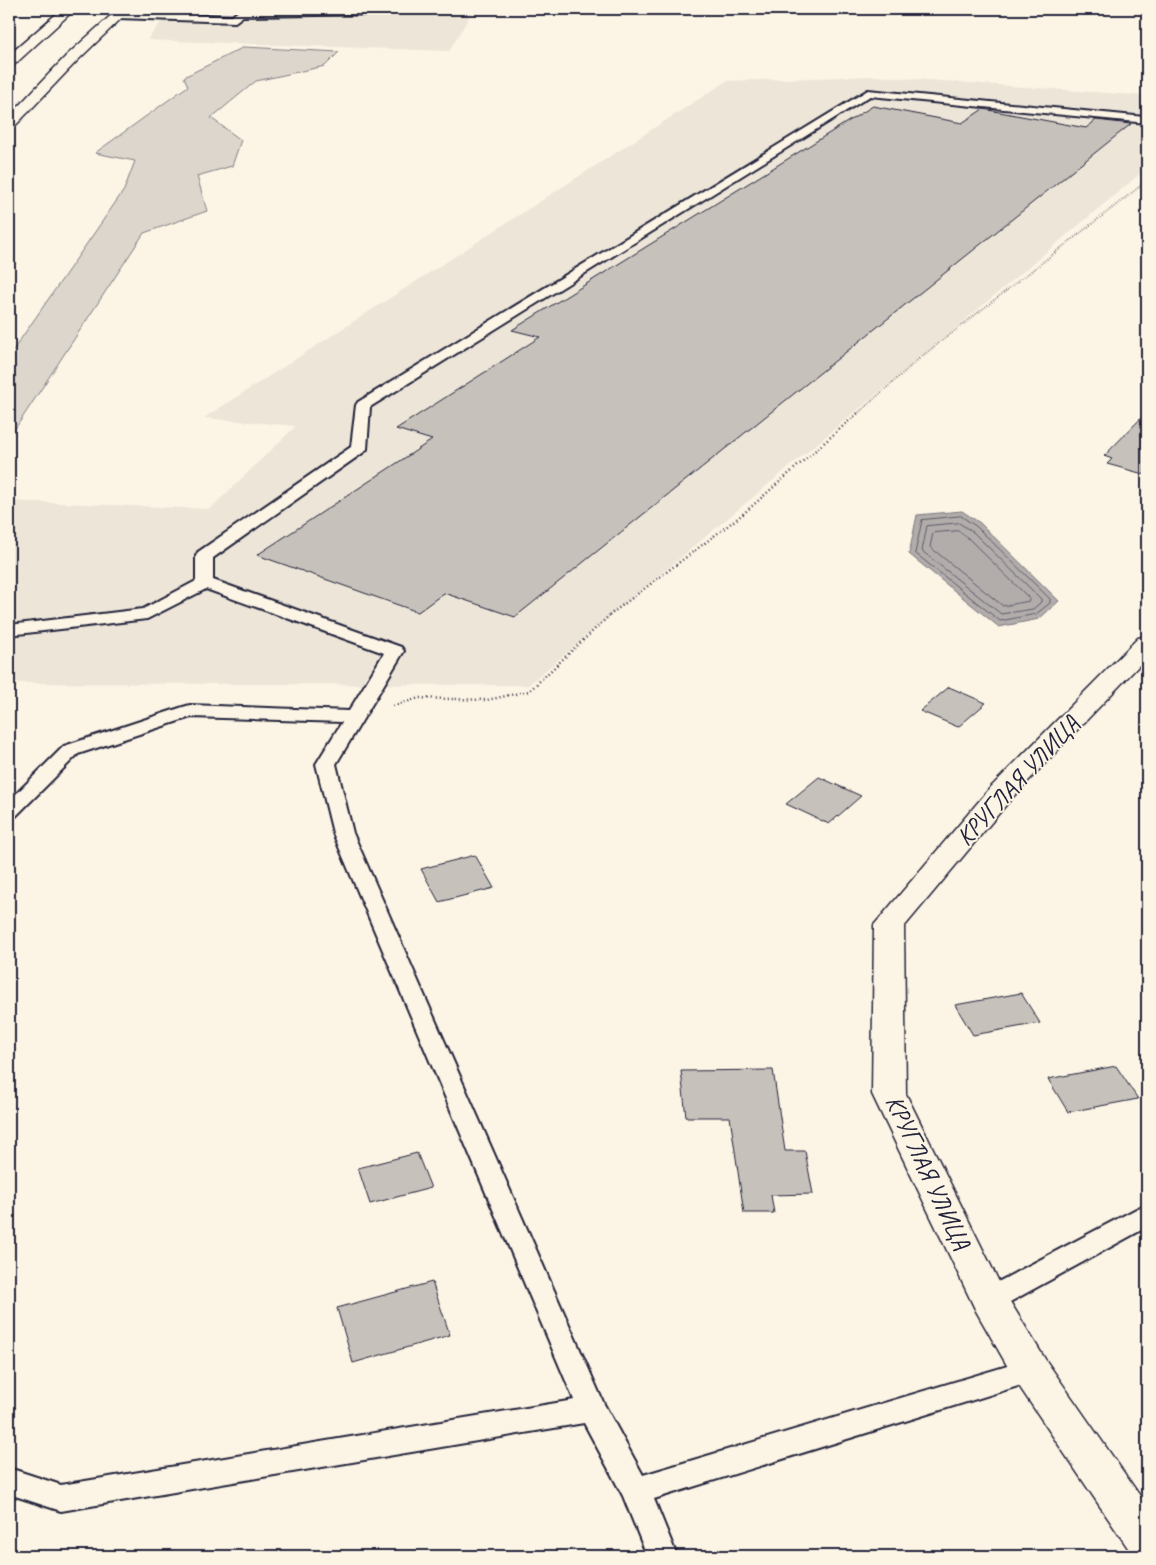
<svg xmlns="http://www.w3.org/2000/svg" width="1156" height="1565" font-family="Caveat,sans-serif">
<rect width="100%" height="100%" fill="#fcf5e5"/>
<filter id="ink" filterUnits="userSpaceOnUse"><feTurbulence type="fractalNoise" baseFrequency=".02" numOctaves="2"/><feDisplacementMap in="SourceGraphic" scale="10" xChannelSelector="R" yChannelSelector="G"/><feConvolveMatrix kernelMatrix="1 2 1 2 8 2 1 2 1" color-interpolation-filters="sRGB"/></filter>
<g filter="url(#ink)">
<g fill="#ece5d8">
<polygon points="172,9 474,9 449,51 147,40"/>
<polygon points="874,76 1147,96 1147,168 528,685 9,683 9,501 210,509 296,426 204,418 727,81"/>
</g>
<polygon fill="#dcd6cc" stroke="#7f7c84" points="244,47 339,52 325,66 256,81 211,118 241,140 232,166 197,176 207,211 144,233 9,438 9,356 124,190 135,161 95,153 188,86 184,77"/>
<polygon fill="#b2adab" stroke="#78757e" points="962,511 980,523 1059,601 1039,619 999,627 909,554 917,515"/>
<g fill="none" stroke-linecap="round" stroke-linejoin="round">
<g stroke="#5c5a68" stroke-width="1">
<polygon points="961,516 977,527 1050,599 1050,603 1036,614 1000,621 915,553 922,520"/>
<polygon points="959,523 973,532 1041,599 1041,602 1033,609 1001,614 922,551 927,526"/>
<polygon points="958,531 968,538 1029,598 1029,601 1003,606 930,547 933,533"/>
</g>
</g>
<g fill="#c6c1bb" stroke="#22223b">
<polygon points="873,106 962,123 983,109 1086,128 1096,120 1131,124 515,617 444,593 418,612 257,555 432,440 396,429 540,337 512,330"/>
<polygon points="1147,412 1147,475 1107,464 1112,459 1104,456"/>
<polygon points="949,687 986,703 958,727 920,711"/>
<polygon points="819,777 861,796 829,824 786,804"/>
<polygon points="475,855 494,888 439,902 421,869"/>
<polygon points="1021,993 1040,1023 973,1035 955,1005"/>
<polygon points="1116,1066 1138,1099 1068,1112 1048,1079"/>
<polygon points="773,1070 785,1151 805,1151 813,1194 771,1195 774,1213 744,1213 730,1117 686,1117 681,1071"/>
<polygon points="417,1153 431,1188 370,1204 358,1168"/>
<polygon points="432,1282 450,1335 353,1363 337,1308"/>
</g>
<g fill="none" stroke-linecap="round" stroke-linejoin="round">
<defs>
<g id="service">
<polygon points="382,9 385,10 385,14 243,16 235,22 118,18 113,15 118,12 232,16 240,10"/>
<polygon points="868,90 1145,117 1147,117 1147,123 870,96 370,407 367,449 364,452 213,558 213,580 401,647 404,651 336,764 353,833 604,1404 643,1475 1031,1359 1041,1363 1045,1371 1041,1379 654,1499 677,1556 647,1556 623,1496 584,1423 61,1511 9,1494 9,1468 61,1485 574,1400 333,833 316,764 342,722 191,717 78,754 16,816 9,818 9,801 64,746 183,707 190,705 349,711 384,653 206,589 147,619 9,635 9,625 143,609 196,581 196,556 198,552 351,447 356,405 358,402"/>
<polygon points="1147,1205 1147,1227 999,1308 989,1311 979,1308 975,1300 979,1292 1138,1208"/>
</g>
<polygon id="minor" points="1147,636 1147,657 1011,799 904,927 906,1094 1003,1290 1045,1359 1147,1506 1147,1556 1132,1554 1017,1383 976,1311 872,1094 874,925 991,787 1138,638"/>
<g id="motorway">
<polygon points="62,9 75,9 14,65 9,66 9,55"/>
<polygon points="118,9 131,9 77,61 14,127 9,128 9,116 67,55"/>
</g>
</defs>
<use href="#service" stroke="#22223b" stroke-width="4"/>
<use href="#minor" stroke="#22223b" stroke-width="3"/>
<use href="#motorway" stroke="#22223b" stroke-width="3"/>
<polyline stroke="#22223b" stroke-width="2" stroke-dasharray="0.5 2" stroke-linecap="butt" points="857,414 921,357 1147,181"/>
<polyline stroke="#22223b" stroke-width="2.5" stroke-dasharray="1 3" stroke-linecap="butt" points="393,706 419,698 487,700 529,691 611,614 743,514 858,413"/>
<use href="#service" fill="#fcf5e5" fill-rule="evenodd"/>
<use href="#minor" fill="#fcf5e5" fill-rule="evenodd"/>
<use href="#motorway" fill="#fcf5e5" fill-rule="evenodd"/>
</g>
</g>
<g text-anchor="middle" stroke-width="4" stroke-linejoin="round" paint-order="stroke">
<g font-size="25" fill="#22223b" stroke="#fcf5e5">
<text transform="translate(1017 780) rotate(-47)" y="9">КРУГЛАЯ УЛИЦА</text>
<text transform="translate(929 1172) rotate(65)" y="9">КРУГЛАЯ УЛИЦА</text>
</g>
</g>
<rect width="1156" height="1565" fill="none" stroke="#fcf5e5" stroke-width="30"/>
<rect x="15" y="15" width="1126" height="1535" fill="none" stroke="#22223b" stroke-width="2" filter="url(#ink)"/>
</svg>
